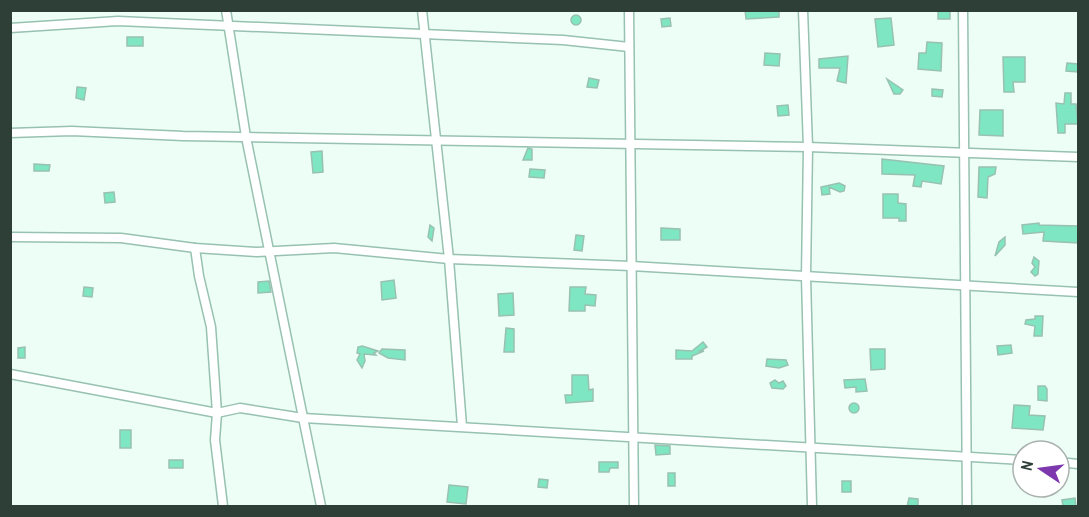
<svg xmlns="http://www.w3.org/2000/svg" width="1089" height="517" font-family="'Archivo Narrow',sans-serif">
<rect width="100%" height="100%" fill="#edfef7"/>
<g fill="#7ee6c2" stroke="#98c1b1" stroke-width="1.5">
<polygon points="745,10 779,10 779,17 746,19"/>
<rect x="938" y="10" width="12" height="9"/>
<circle cx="576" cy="20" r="5"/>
<polygon points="670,18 671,26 662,27 661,19"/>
<polygon points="891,18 894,45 878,47 875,19"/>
<rect x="127" y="37" width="16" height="9"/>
<polygon points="927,42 942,43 941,71 918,69 919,53 926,53"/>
<polygon points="765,53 780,54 779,66 764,65"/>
<polygon points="848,56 846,83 837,81 840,68 819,68 819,59"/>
<polygon points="1003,57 1025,57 1025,82 1013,82 1014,92 1004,92"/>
<polygon points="1067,63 1078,64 1078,72 1066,71"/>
<polygon points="589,78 599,80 597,88 587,87"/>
<polygon points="887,79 903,90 900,94 894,94"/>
<polygon points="77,87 86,88 84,100 76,98"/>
<polygon points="932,89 943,90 942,97 932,96"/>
<polygon points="1065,93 1071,93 1071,104 1076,104 1078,124 1065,124 1065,133 1058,133 1056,103 1064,104"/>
<polygon points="788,105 789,115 778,116 777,106"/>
<polygon points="980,110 1003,110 1003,136 979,135"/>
<polygon points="528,148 532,149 532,160 523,160"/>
<polygon points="322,151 323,172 313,173 311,152"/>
<polygon points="882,159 944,166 941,184 922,181 921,187 913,186 915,175 882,174"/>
<polygon points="34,164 50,165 49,171 34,171"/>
<polygon points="979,167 996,167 995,174 988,177 987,198 978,197"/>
<polygon points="530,169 545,170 544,178 529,177"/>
<polygon points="839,183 845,186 844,191 840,192 829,187 830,194 822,195 821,187"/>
<polygon points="114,192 115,202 105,203 104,193"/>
<polygon points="883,194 898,194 898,203 906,204 906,221 899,221 899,218 883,218"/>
<polygon points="1039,223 1039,225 1078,226 1078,243 1043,241 1044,232 1023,234 1022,225"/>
<polygon points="430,225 434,228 432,241 428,237"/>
<polygon points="661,228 680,229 680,240 661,240"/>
<polygon points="576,235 584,236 582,251 574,250"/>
<polygon points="1005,237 1005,245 995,256 999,242"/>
<polygon points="1034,257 1039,261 1038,274 1035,276 1031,272 1035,267 1032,263"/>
<polygon points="394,280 396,298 382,300 381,282"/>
<polygon points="269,281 271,292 258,293 258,282"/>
<polygon points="84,287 93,288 92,297 83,296"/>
<polygon points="570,287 586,287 585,294 596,295 595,306 585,305 585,311 569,311"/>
<polygon points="513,293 514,315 499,316 498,294"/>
<polygon points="1035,316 1043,316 1042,336 1034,336 1035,326 1025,324 1026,320 1035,319"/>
<polygon points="506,328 514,329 514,352 504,352"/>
<polygon points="703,342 707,347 700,351 704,351 692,356 692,359 676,359 676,350 692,351"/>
<polygon points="1011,345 1012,353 998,355 997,346"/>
<polygon points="362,346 378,351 374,353 376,355 364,354 365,361 362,368 357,360 360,354 357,353 358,347"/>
<polygon points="25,347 25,358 18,358 18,348"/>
<polygon points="382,349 405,350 405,360 388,358 379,353"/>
<polygon points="870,349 885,349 885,369 871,370"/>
<polygon points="767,359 786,360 788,365 779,368 766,366"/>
<polygon points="572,375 588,375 589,390 593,389 593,401 566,403 565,395 572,395"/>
<polygon points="865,379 867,391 856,392 856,387 845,388 844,380"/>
<polygon points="775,380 779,383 783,381 786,386 783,389 772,388 770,383"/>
<polygon points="1038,386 1045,386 1047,389 1047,401 1038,400"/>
<circle cx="854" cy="408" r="5"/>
<polygon points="1014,405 1030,406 1029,415 1045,416 1043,430 1012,428"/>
<rect x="120" y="430" width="11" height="18"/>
<polygon points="655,445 670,446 670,454 656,455"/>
<rect x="169" y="460" width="14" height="8"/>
<polygon points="599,462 618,462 618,468 610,468 609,472 599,472"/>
<rect x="668" y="473" width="7" height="13"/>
<polygon points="539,479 548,480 547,488 538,487"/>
<rect x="842" y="481" width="9" height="11"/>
<polygon points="449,485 468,487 466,504 447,502"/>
<polygon points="909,498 918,499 918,507 907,507"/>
<polygon points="1075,498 1076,507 1063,507 1062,500"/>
</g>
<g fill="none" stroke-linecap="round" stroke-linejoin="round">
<defs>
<g id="minor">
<polyline points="226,10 246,137 321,506"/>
<polyline points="422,10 449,259 462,426"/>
<polyline points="629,10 634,506"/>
<polyline points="803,10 808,147 806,277 812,506"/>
<polyline points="963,10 967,506"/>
<polyline points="10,28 118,21 563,40 629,47"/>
<polyline points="10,133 72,131 183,136 808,147 1078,157"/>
<polyline points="10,237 121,238 195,248 257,252 334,248 449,259 631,266 1078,292"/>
<polyline points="195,248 199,276 211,327 217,413 215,440 223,506"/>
<polyline points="10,374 217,413 240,408 303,418 1023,460"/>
<polyline points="1059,462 1078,464"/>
</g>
</defs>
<use href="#minor" stroke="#97c1b0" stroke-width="11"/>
<use href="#minor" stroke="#fff" stroke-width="8"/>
</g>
<rect width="1089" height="517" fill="none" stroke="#2e3f38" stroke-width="24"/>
<g transform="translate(1041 469) rotate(283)"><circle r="28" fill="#ffffff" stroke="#abb2af" stroke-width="1.5"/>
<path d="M0-4.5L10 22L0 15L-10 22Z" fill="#7c38ac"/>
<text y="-9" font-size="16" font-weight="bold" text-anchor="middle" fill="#2e3f38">N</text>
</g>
</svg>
